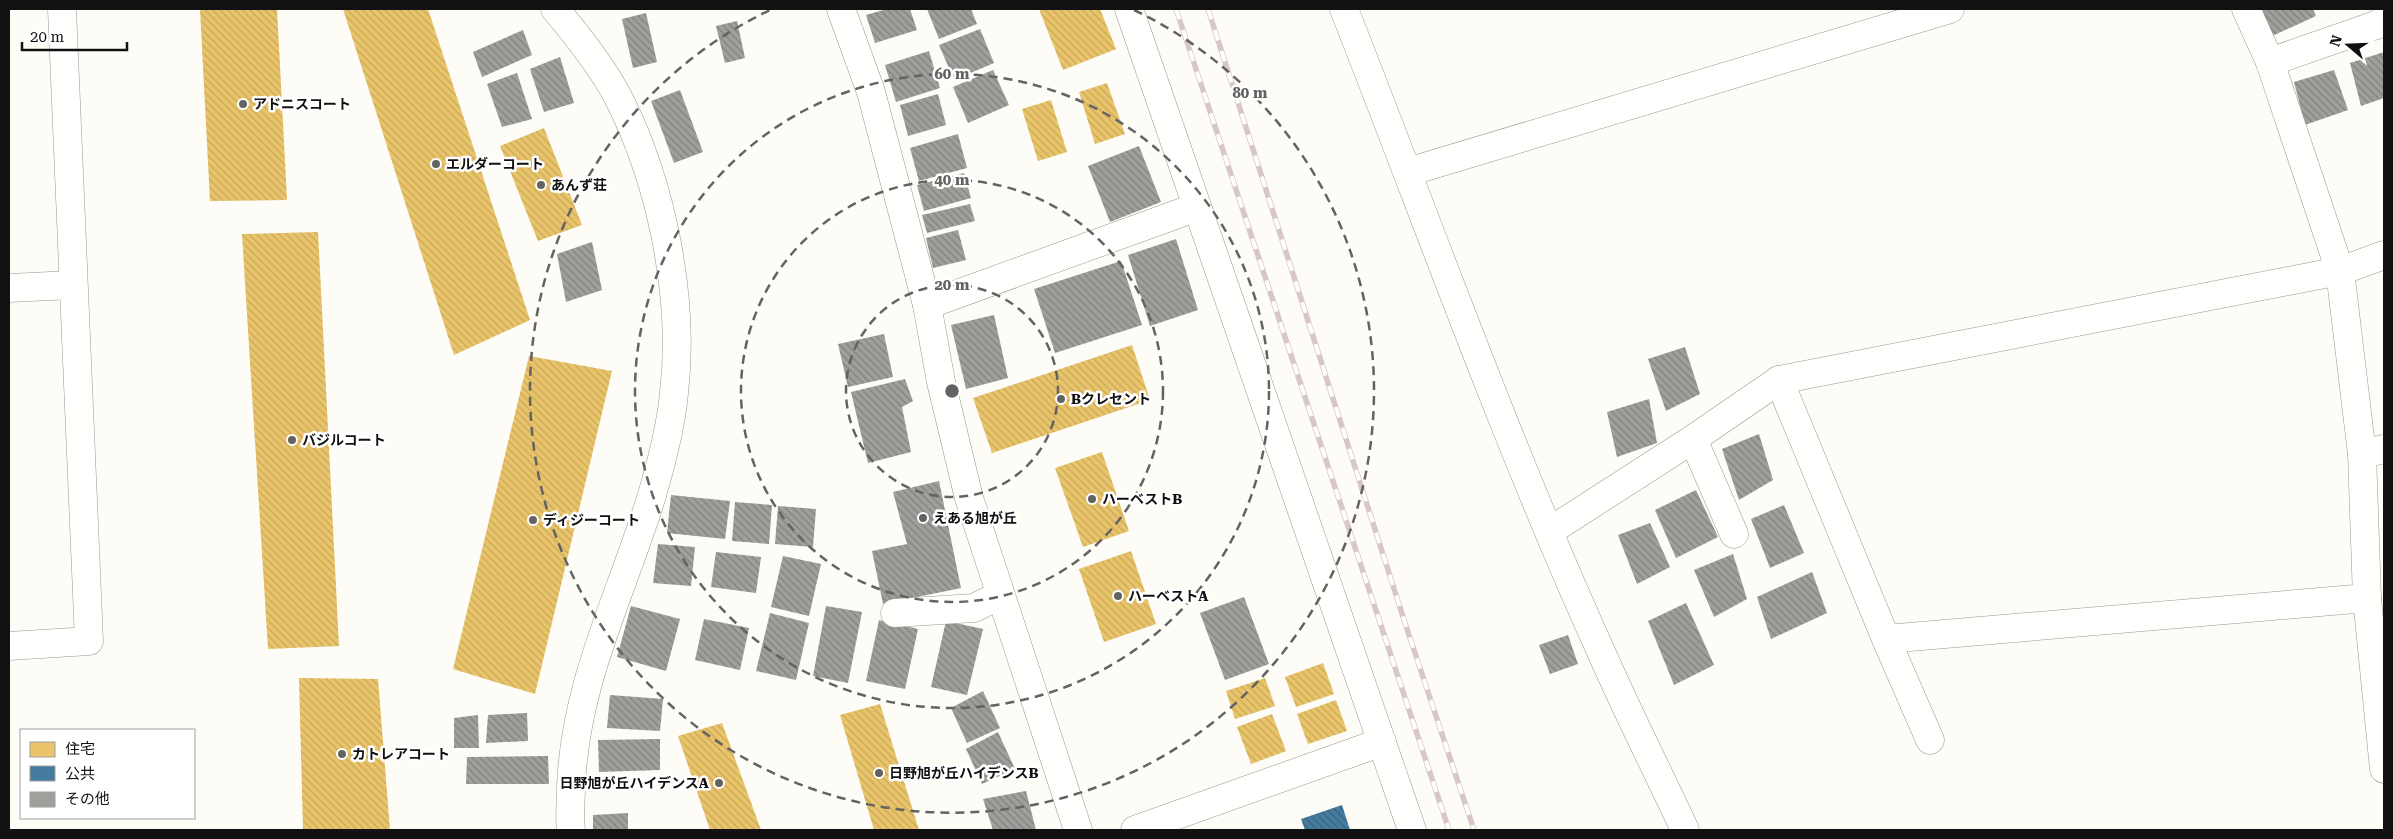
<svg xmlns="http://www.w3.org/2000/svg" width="2393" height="839" font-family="'Roboto Serif','Noto Sans JP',serif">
<defs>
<pattern id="homes-back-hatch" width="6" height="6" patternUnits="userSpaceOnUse" patternTransform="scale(1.25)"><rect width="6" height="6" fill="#e9c46a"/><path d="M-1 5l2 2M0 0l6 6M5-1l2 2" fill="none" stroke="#c7a75b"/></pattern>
<pattern id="public-back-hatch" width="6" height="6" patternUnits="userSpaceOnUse" patternTransform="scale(1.25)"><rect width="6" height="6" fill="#457b9d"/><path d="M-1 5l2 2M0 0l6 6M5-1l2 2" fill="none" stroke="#38637f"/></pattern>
<pattern id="building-back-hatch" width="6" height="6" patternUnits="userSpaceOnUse" patternTransform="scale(1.25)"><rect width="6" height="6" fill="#a19f9c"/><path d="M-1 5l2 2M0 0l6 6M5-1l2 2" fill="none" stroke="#82807e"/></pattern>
</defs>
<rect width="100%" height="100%" fill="#fdfcf7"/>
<g fill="url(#homes-back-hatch)">
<polygon points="200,9 277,9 287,200 210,201"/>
<polygon points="343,9 428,9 530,320 454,355"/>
<polygon points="1039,9 1100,9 1116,49 1063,70"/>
<polygon points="1107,83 1125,134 1095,144 1079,92"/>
<polygon points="1051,100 1067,152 1038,161 1022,109"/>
<polygon points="544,128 582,225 538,241 500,146"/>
<polygon points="318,232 339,646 268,649 242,234"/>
<polygon points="1132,345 1150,400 992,453 973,398"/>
<polygon points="529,356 612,371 535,694 453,669"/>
<polygon points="1102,452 1129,531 1083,547 1055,468"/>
<polygon points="1131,551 1156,624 1104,642 1079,569"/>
<polygon points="1323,663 1334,694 1296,707 1285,677"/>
<polygon points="299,678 378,679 390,830 303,830"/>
<polygon points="1265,678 1275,706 1235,719 1226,691"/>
<polygon points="1336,700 1347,731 1308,744 1297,714"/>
<polygon points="880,704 919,830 874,830 840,715"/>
<polygon points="1272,714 1286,751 1251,764 1237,727"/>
<polygon points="722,723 761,830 710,830 678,736"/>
</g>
<polygon fill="url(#public-back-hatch)" points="1342,805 1350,830 1305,830 1301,819"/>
<g fill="url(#building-back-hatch)">
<polygon points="887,9 910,9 917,30 875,43 866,15"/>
<polygon points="927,9 971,9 977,24 939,39"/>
<polygon points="2262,9 2313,9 2316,16 2272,36"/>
<polygon points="646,13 657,62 633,68 622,19"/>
<polygon points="737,21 745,58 725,63 716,26"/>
<polygon points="980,29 994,63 954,80 939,45"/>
<polygon points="523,30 532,55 482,77 473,52"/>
<polygon points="929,51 940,88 896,102 885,65"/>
<polygon points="2384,52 2384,98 2361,106 2350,63"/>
<polygon points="560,57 574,103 544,112 530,69"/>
<polygon points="993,70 1009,105 968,123 953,87"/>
<polygon points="2334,70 2348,110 2305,125 2294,82"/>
<polygon points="517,73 532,119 502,127 487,84"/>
<polygon points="680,90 703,152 674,163 651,101"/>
<polygon points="938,94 946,125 908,136 900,105"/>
<polygon points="958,134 967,168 919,181 910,148"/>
<polygon points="1139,146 1161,202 1110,222 1088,166"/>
<polygon points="964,173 971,198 924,211 917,185"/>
<polygon points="970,204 975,221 927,233 922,215"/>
<polygon points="958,230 966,260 933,268 926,238"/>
<polygon points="1176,239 1198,310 1150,326 1128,255"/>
<polygon points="592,242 602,290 566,302 557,254"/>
<polygon points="1121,261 1142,325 1055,353 1034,289"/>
<polygon points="994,315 1008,378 966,389 951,325"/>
<polygon points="884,334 893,377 848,387 838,344"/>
<polygon points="1685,347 1700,394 1666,411 1648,359"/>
<polygon points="905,379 913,401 902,407 911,452 868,463 851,392"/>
<polygon points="1649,399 1657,443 1617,457 1607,412"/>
<polygon points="1759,434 1773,480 1739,500 1722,449"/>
<polygon points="939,481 961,588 883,604 872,551 907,544 893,492"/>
<polygon points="1696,490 1718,537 1676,558 1655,510"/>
<polygon points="671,495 730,501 725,539 667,533"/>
<polygon points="735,502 772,505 769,544 732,541"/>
<polygon points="1784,505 1804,553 1770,568 1751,519"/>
<polygon points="778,506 816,509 813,547 775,544"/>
<polygon points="1650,523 1670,567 1637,584 1618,535"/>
<polygon points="658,544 695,547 691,586 653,583"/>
<polygon points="716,552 761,557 756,593 711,587"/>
<polygon points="1733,554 1747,599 1714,617 1694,570"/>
<polygon points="783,556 821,564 809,616 771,607"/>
<polygon points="1812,572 1827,613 1771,639 1757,597"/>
<polygon points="1244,597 1269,664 1225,680 1200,613"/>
<polygon points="1686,603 1714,665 1674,685 1648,621"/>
<polygon points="631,606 680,619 666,671 617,657"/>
<polygon points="826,606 862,612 848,683 813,676"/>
<polygon points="770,613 809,623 796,680 756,671"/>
<polygon points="704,619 749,628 740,670 695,660"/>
<polygon points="879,620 918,629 905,689 866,681"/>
<polygon points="946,621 983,629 967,695 931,687"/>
<polygon points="1568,635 1578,664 1550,674 1539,645"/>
<polygon points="983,691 1000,728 967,743 951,708"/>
<polygon points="610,695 663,699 660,731 607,728"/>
<polygon points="527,713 528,741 486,743 488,715"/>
<polygon points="478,715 479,748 454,748 454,718"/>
<polygon points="998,732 1015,769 982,784 966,749"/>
<polygon points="660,739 660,770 599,772 598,740"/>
<polygon points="548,756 549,784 466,784 467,757"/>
<polygon points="1026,791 1036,830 993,830 983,799"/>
<polygon points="628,813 628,830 593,830 593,815"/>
</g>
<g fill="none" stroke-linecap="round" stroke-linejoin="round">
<defs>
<g id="minor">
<path d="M555 9C577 35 605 71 620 101 662 185 685 299 674 393 671 427 662 461 652 495 622 594 575 681 571 787 571 801 569 816 571 830"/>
<polyline points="841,9 871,92 927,305 941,382 969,498 1078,830"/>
<polyline points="1129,9 1412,830"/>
<path d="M1344 9C1429 225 1507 445 1603 656 1629 715 1658 772 1685 830"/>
<polyline points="2270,62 2379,24 2384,19"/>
<polyline points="1408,172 1950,9"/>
<polyline points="9,288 72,285"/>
<polyline points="927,305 1197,207"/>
<polyline points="1779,380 1886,639 1930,740"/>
<polyline points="1693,439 1734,534"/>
<polyline points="2362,454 2384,449"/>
<polyline points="1550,531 1693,439 1779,380 2340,271 2384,255"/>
<polyline points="2367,598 2384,769"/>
<polyline points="895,613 974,608 1000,595"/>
<polyline points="1886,639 2367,598 2362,454 2340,271 2270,62 2246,9"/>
<polyline points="9,646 89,641 62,9"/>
<polyline points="1135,830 1382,742"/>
</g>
</defs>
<use href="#minor" stroke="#979795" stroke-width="29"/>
<use href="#minor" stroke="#fffffe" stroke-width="28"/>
<defs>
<g id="rail">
<polyline points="1176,9 1449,830"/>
<polyline points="1208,9 1406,626 1474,830"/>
</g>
</defs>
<use href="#rail" stroke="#d9c6c7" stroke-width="5.5"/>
<use href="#rail" stroke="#fff" stroke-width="4" stroke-dasharray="11" stroke-linecap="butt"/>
</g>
<g fill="none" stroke="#646362" stroke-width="2.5" stroke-dasharray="9 6">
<circle cx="952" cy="391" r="106"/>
<circle cx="952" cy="391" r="211"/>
<circle cx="952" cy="391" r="317"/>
<path d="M1134 10A422 422 0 1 1 770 10"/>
</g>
<g fill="#646362" stroke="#fff" stroke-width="2">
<circle cx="243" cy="104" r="5"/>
<circle cx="436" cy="164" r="5"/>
<circle cx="541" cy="185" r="5"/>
<circle cx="1061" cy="399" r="5"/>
<circle cx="292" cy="440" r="5"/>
<circle cx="1092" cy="499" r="5"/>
<circle cx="923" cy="518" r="5"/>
<circle cx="533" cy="520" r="5"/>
<circle cx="1118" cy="596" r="5"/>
<circle cx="342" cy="754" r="5"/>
<circle cx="879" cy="773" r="5"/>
<circle cx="719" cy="783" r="5"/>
</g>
<g text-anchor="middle" stroke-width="5" stroke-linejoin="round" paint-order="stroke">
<g font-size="14" font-weight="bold" fill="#111" stroke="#fff" text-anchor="start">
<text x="253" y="109">アドニスコート</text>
<text x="446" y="169">エルダーコート</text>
<text x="551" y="190">あんず荘</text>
<text x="1071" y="404">Bクレセント</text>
<text x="302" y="445">バジルコート</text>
<text x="1102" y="504">ハーベストB</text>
<text x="933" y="523">えある旭が丘</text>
<text x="543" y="525">ディジーコート</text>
<text x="1128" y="601">ハーベストA</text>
<text x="352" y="759">カトレアコート</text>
<text x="889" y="778">日野旭が丘ハイデンスB</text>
<text x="709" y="788" text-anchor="end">日野旭が丘ハイデンスA</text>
</g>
</g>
<circle cx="952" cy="391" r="8" fill="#646362" stroke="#fff" stroke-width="2.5"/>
<g font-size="15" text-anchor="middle" font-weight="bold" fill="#646362" stroke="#fff" stroke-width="5" stroke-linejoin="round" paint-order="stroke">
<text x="952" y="79">60 m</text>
<text x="1250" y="98">80 m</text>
<text x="952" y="185">40 m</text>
<text x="952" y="290">20 m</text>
</g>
<rect width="2393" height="839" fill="none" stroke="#111111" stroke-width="20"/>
<rect x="20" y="729" width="175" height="90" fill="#ffffff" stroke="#a0a0a0"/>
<rect x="30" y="742" width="25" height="15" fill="#e9c46a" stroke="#a0a0a0"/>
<text x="65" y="754" font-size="15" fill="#111111">住宅</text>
<rect x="30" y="766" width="25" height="15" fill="#457b9d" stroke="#a0a0a0"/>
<text x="65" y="779" font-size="15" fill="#111111">公共</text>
<rect x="30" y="792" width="25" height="15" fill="#a19f9c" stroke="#a0a0a0"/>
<text x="65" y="804" font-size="15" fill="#111111">その他</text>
<g transform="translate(2348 45) rotate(289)" stroke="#ffffff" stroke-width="4" paint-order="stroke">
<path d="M0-4L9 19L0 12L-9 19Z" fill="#111111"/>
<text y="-8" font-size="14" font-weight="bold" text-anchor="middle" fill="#111111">N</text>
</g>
<path d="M22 42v8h105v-8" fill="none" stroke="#111111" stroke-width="2.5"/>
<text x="30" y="42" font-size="15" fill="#111111" stroke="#ffffff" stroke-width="4" paint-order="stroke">20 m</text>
</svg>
